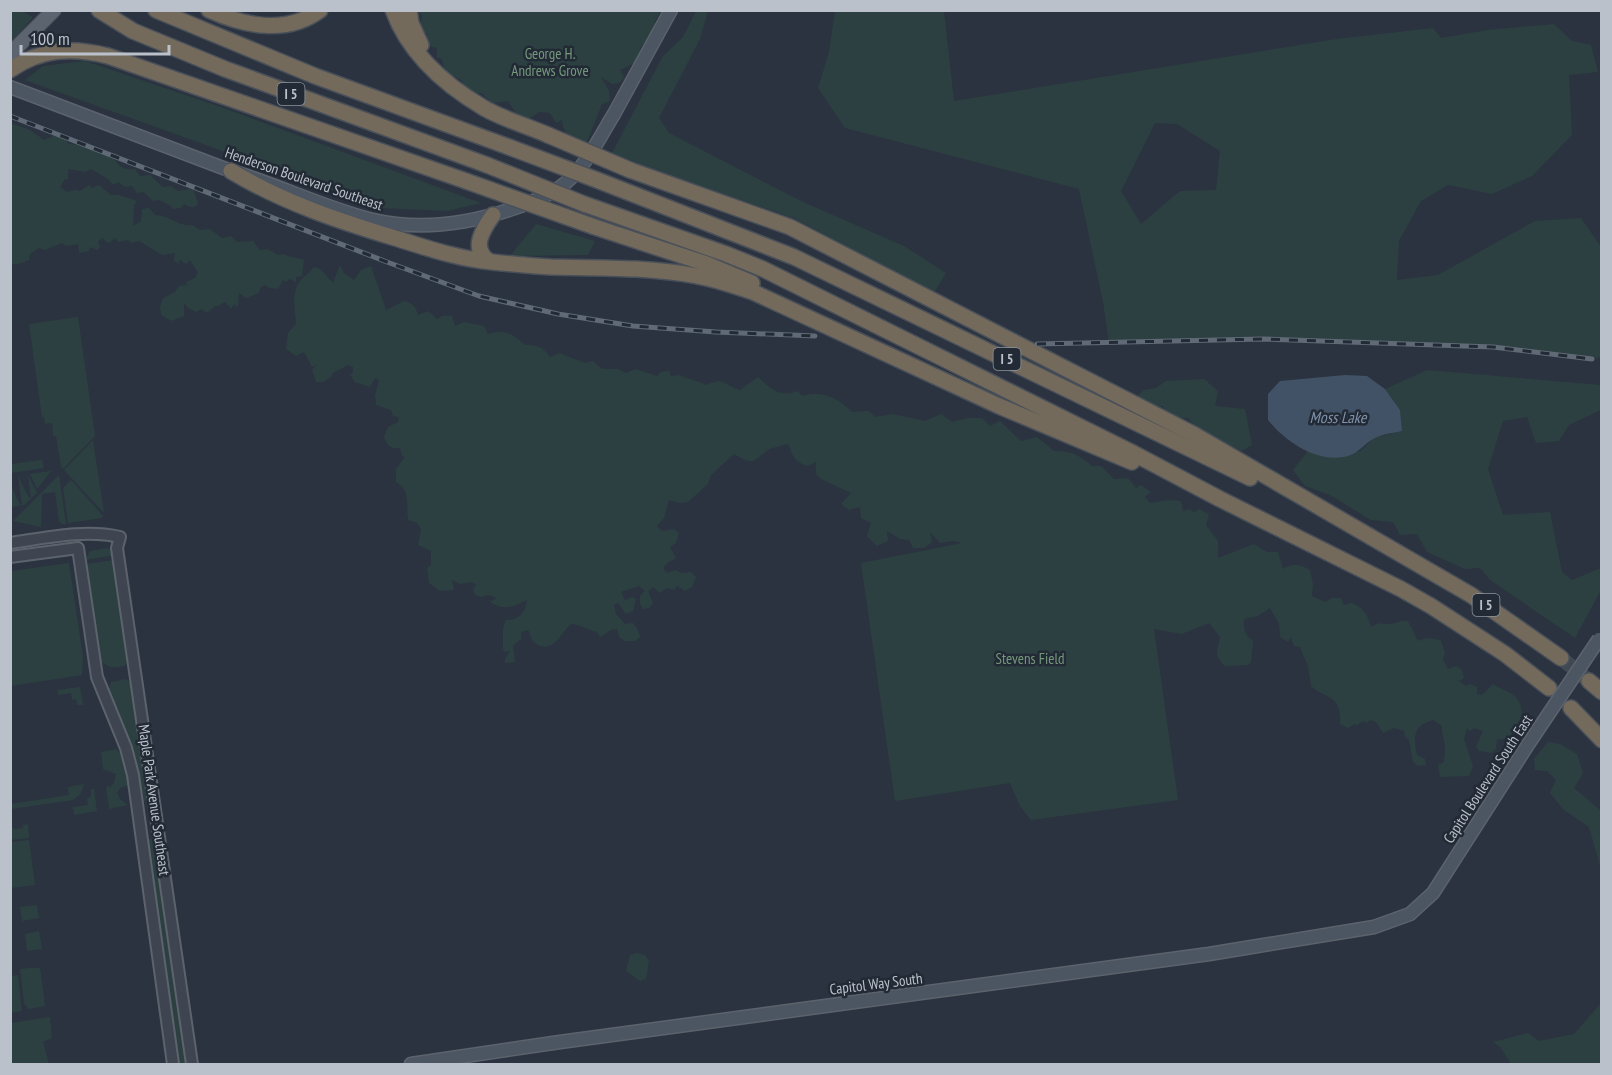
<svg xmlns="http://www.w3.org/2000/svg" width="1612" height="1075" font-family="'PT Sans Narrow',sans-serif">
<rect width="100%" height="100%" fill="#2a333f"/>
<g fill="#2d4041" fill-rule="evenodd">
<polygon points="11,10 22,11 33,17 11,42"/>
<path d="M418 11H661L655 21 652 33 641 47 637 62 620 70 624 78 619 83 612 84 601 77 609 91 610 101 602 104 587 142 578 143C568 136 563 132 562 120L556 123 550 113 539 112 529 119 515 112 508 101 492 103 482 93H470L460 79 445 72 442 59 437 58V48L427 45V34L420 27 422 16Z"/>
<polygon points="696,11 708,11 700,39 659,118 669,133 803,202 904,246 946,273 934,293 794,218 671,176 612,153 663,56 683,37"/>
<path d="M835 11H944L954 101 1337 39 1433 28 1441 38 1488 30 1554 24 1572 41 1591 45 1598 72 1569 75 1572 135 1532 176 1492 194 1448 185 1421 201 1399 241 1397 280 1438 275 1535 221 1581 218 1601 247V357L1592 359 1493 347 1263 339 1109 343 1103 302 1079 189 845 128 818 88 829 52ZM1155 123 1177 124 1220 151 1216 190 1180 191 1141 224 1121 191Z"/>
<polygon points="85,61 221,107 481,203 447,211 381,208 25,80 43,66"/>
<path d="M11 123 30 130 44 140 53 136H62L69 144 101 148 105 154 113 157C119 166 123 171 135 169L140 176 150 175 163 187 171 186 178 191 190 189 194 191 198 204C193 209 189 207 184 204L181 208 172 209 171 206 159 200 153 201 144 192 137 193 132 186 125 187 118 182 113 185 108 179 91 169 85 172 68 169V179H65L60 187 67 192 75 190 80 191 89 185 92 188 99 185 111 195H119L137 201 134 205 133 226 141 221 142 209 149 208 155 215C168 215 179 227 192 225L200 230 210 229 222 238 231 236 237 242 253 241 260 250 268 249 278 255 284 254C290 258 297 257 304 260L302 276 296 277V282L289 279 286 282 283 280 278 289 269 288 265 285 260 288 259 293 246 298 239 293 238 307 234 304 231 309 225 302 218 306H215L207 313 201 309 197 312 188 308 184 303V316L171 321 161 315 160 307 163 298 175 292 179 286 187 285 186 282 195 278 198 272 190 260 186 264 180 260 178 264 174 260 175 253 162 255 139 241 131 243 128 240 118 242 116 238 108 243 102 238 98 242 100 247 97 250 90 247 89 251 79 253 78 244 66 246 62 243 45 250 39 248 30 254 29 260 16 265 11 263Z"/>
<polygon points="536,224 595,241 588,255 510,256"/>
<path d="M340 265 344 273 354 280 361 270 371 266 386 310 404 301C413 303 416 307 418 315L428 311 437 319 442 316H452L455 326 464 322 484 326 488 334C506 329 512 334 525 345 538 345 543 347 550 357L560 353C569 358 577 359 585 363L593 361 602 369H618L626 373 636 369 657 376 661 372 669 371 671 376 679 375C690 380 697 380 706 385 725 376 723 385 740 390L758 377C770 388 780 398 798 391L802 396C821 390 839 398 852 412L869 411 875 417 893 414 925 421 941 414 952 422 968 418H982L990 426 1000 421 1021 441 1037 437 1054 451C1070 450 1080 455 1092 466H1101L1114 479 1128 478 1136 488 1141 485 1151 492 1145 497 1150 503C1161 501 1169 499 1181 501L1183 511 1190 509 1194 513 1199 509 1209 514 1206 525 1218 541V558L1254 544 1267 552H1278L1283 569C1292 563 1300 564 1310 570L1313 584 1312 596 1325 602 1332 598H1341L1344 605 1352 603C1364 608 1368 615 1371 627 1384 620 1380 625 1391 624 1398 623 1401 620 1408 621L1418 641C1426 637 1433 638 1441 641L1445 653 1443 659 1448 669 1456 666 1462 670 1464 678 1459 681 1466 686 1470 684 1477 687V694L1482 695 1493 684C1508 694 1521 692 1522 715L1509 739H1497L1496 749 1492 753 1479 751 1476 747 1483 731 1474 728 1470 731 1467 728 1464 739 1473 766 1469 776 1440 777 1438 765 1444 762C1444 758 1445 755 1445 751 1446 742 1441 735 1442 726L1433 720C1413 726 1413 736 1417 755L1425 759 1426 765 1418 766 1413 762 1409 740 1405 737 1404 731 1394 728 1383 733 1376 722 1370 720 1367 723 1363 721 1357 725 1354 724 1348 728 1340 724C1342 694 1326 700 1311 686L1308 666 1300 647 1294 646 1291 638 1288 642 1280 637 1279 624 1270 608 1258 616 1247 618 1244 620C1243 629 1245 636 1253 641L1251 662 1248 665 1225 666C1214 656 1217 651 1220 637L1209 623 1182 634 1154 629 1178 800 1031 820 1020 806 1010 783 895 801 861 563 962 543 953 541 940 543 930 532 932 542 924 548H913L909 540 900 539 887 531 888 541 877 546 867 536 871 523 861 518 860 507 849 510 841 504 851 493 821 479 816 474V462L808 466C793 461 794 457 788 444 782 446 774 447 768 450 751 462 755 466 734 454L711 475 708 484 688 502 680 503 669 500 664 518 657 526 662 531 674 529 679 533 676 543 670 547 676 558 667 563 663 568 667 573 675 570 682 573 691 572 696 577 692 587 685 591 677 586 674 590 667 588 660 593 653 587 648 591 653 603 649 608 643 609 640 604V596L645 591 639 586 621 592 625 600 632 597 636 599 633 611 626 614 618 603 614 605 616 614 625 624 633 623 637 628 640 637 635 641H625L619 637 617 629 611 630 600 637 597 632C588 630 583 625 571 624 561 633 551 657 534 642 530 639 531 634 528 630L521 632V639L513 646 515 662 505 663V659L510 651 505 652 503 649V628L506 620C520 620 525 613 527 600 513 607 504 611 490 602L497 598 488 595 482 597 475 595 473 590 476 584 471 582 460 584 452 580 454 590 440 591 429 583 427 568 431 565V551L418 545 421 529 416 522 408 520C406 506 411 490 396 482V469L405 457 402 456 400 448C391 449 387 446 384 437L388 427 398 422 399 417 393 416 391 410 376 405 375 396 379 380 375 378 370 387 355 382 350 375 353 373V367L348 365 333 373 332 376 324 382H316L312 370 317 365 312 367 304 352 296 356 286 349 288 333 296 324C295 310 291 292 300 281 304 276 310 273 314 267L320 269 333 283Z"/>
<polygon points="78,317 95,436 63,469 61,466 56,436 53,436 52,423 45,424 44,417 42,417 29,324"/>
<polygon points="1427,370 1600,385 1601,410 1569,425 1559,441 1536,443 1527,417 1503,421 1488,469 1503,515 1550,512 1562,572 1572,580 1601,568 1601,590 1575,638 1490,580 1480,568 1465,569 1427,552 1417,534 1400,535 1393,522 1371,520 1330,495 1305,486 1293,470 1308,451 1326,456 1360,451 1374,438 1402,431 1400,410 1385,389"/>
<polygon points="1204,379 1218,391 1215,406 1245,409 1252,445 1242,451 1218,439 1200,434 1188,418 1170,417 1162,406 1151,408 1136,397 1144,390 1156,388 1166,381"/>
<polygon points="93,440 104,513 64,470"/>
<polygon points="42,460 44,468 11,473 11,464"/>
<polygon points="51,471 37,489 30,474"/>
<polygon points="28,475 37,493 24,505 11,507 11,485 20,505 22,504 18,476 29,498 31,497"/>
<polygon points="59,475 66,524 62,524 59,521 55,492 42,494 41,527 13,521"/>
<polygon points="71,480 103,516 102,518 68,523 63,488"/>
<polygon points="107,548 113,551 116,555 85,560 90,551"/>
<path d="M115 560 130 656 126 665C115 669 109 668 100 661L86 564Z"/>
<polygon points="69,563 83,657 82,675 11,686 11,571"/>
<polygon points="126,679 135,687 150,800 141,801 136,763 129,742 108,692 111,682"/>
<polygon points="80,687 83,705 77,705 76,699 72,700 71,693 58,695 57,690"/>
<polygon points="1548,742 1560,744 1577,754 1583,773 1574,788 1601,811 1601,869 1589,827 1564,810 1550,793 1556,780 1547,771 1535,770 1534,759"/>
<polygon points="116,749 124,758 129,785 120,788 117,793 120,799 128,805 109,809 106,786 110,787 114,783 116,774 103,769 101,752"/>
<polygon points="84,784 81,793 73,800 11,809 11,804 69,795 68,787"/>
<polygon points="91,789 94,789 97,811 74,815 73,807 88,805 87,798 91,797"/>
<polygon points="28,824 29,838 11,840 11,826 14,829 23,828 23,825"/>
<polygon points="156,838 189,1064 179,1064 146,840"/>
<polygon points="29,840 35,885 11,888 11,842"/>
<polygon points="37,905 39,918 22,921 20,907"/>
<polygon points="39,931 42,949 27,951 25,934"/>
<polygon points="637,953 645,955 649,961 646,979 640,981 626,971 630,955"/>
<polygon points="30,968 40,968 45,1006 28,1009 24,1003 20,969"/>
<polygon points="18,975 22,1011 11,1013 11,976"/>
<polygon points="1601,1003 1601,1064 1511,1064 1501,1048 1493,1042 1528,1033 1539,1041 1574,1034"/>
<polygon points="50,1017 52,1038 43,1042 49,1064 11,1064 11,1023"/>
</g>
<path fill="#425266" d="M1345 375 1367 376 1385 389 1400 410 1402 431C1393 433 1383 434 1375 438 1365 443 1360 452 1348 456 1318 464 1286 442 1268 420V394L1280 381Z"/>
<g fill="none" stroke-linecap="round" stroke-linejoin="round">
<polyline stroke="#404854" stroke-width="15" stroke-dasharray="15 8" stroke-linecap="butt" points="1561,658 1589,681"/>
<defs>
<g id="tertiary">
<path d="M10 543C46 538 84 529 120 537L117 548 192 1064"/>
<polyline points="10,557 78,548 97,677 126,748 133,775 173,1064"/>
</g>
<g id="secondary">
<path d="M10 87 231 171C279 185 324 208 373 220 421 231 469 224 515 208 535 201 556 193 571 178 589 160 601 135 614 114 633 80 652 45 671 10"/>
<polyline points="411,1064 560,1042 1209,954 1374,927 1410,914 1433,893 1529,743"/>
</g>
<polyline id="primary" points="10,54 54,10"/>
<g id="motorway">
<polyline points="99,10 133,31 225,69 487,165"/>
<polyline points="156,10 315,76 509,147"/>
<path d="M209 10C244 26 287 35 320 10"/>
<path d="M393 10C409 54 445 85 484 108 503 119 527 126 548 135"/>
<polyline points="409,10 411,23 421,45"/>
<path d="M10 70C41 48 73 47 108 56L466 181"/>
<polyline points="630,170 790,227 1195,435 1471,595 1561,658"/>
<path d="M231 171C282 202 339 221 395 238 427 248 459 259 492 262 512 264 532 266 551 267 600 268 649 267 697 276 716 279 735 286 753 292L999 406 1132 462"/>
<polyline points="597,180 794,257 1250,478"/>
<polyline points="584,204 726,254 763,269 1129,451 1220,499 1401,589 1431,606 1505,654 1549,688"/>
<polyline points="595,227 704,263 752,283"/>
<path d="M489 261C470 249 483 229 493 215"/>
<polyline points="1589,681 1602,692"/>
<polyline points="1571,708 1602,740"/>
</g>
</defs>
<use href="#tertiary" stroke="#5c636d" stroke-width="14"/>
<use href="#secondary" stroke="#5c636d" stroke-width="15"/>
<use href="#primary" stroke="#484e59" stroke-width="16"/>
<use href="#motorway" stroke="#49505a" stroke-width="18"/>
<use href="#tertiary" stroke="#3e4550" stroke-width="10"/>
<use href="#secondary" stroke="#4c5562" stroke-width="12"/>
<use href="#primary" stroke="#5c646f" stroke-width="14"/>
<use href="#motorway" stroke="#746a5c" stroke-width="15"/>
<defs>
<g id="rail">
<polyline points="10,116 387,262 479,296 558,314 633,326 716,332 815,336"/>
<polyline points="1037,344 1263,339 1493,347 1592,359"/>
</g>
</defs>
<use href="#rail" stroke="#606a76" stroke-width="5"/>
<use href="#rail" stroke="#222a35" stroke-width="3" stroke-dasharray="9" stroke-linecap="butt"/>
<defs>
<polyline id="secondary-bridge" points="1529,743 1599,639"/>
<g id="motorway-bridge">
<polyline points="548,135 630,170"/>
<polyline points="509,147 597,180"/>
<polyline points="487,165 584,204"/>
<polyline points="466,181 595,227"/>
</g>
</defs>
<use href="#secondary-bridge" stroke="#5c636d" stroke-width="15" stroke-linecap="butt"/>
<use href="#motorway-bridge" stroke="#49505a" stroke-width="18" stroke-linecap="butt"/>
<use href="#secondary-bridge" stroke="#4c5562" stroke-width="12"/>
<use href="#motorway-bridge" stroke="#746a5c" stroke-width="15"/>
</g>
<g text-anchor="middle" stroke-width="5" stroke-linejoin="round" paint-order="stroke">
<g fill="#222a35" stroke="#8d949d" stroke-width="1.5">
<rect x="277.5" y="83" width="27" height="22" rx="4.5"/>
<rect x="993.5" y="348" width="27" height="22" rx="4.5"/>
<rect x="1472.5" y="594" width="27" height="22" rx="4.5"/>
</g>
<g font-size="14" font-weight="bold" fill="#bbc1ca">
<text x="291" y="99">I 5</text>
<text x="1007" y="364">I 5</text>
<text x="1486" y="610">I 5</text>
</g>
<g font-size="15" fill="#75987c" stroke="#222a35">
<text x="550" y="59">George H.<tspan x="550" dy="17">Andrews Grove</tspan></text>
<text x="1030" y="664">Stevens Field</text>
</g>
<g font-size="15" fill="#bbc1ca" stroke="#222a35">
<text transform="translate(304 179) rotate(19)" y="5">Henderson Boulevard Southeast</text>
<text transform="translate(1488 779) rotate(-57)" y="5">Capitol Boulevard South East</text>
<text transform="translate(154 800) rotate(82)" y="5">Maple Park Avenue Southeast</text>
<text transform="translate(876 984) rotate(-7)" y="5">Capitol Way South</text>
</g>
<g font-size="16" font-style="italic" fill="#7f92a9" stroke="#222a35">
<text x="1338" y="423">Moss Lake</text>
</g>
</g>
<rect width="1612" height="1075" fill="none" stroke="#bbc1ca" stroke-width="24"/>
<path d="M21 45v9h148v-9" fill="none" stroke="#bbc1ca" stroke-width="3"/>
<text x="30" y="45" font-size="18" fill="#bbc1ca" stroke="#222a35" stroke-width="4.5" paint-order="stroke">100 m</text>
</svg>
